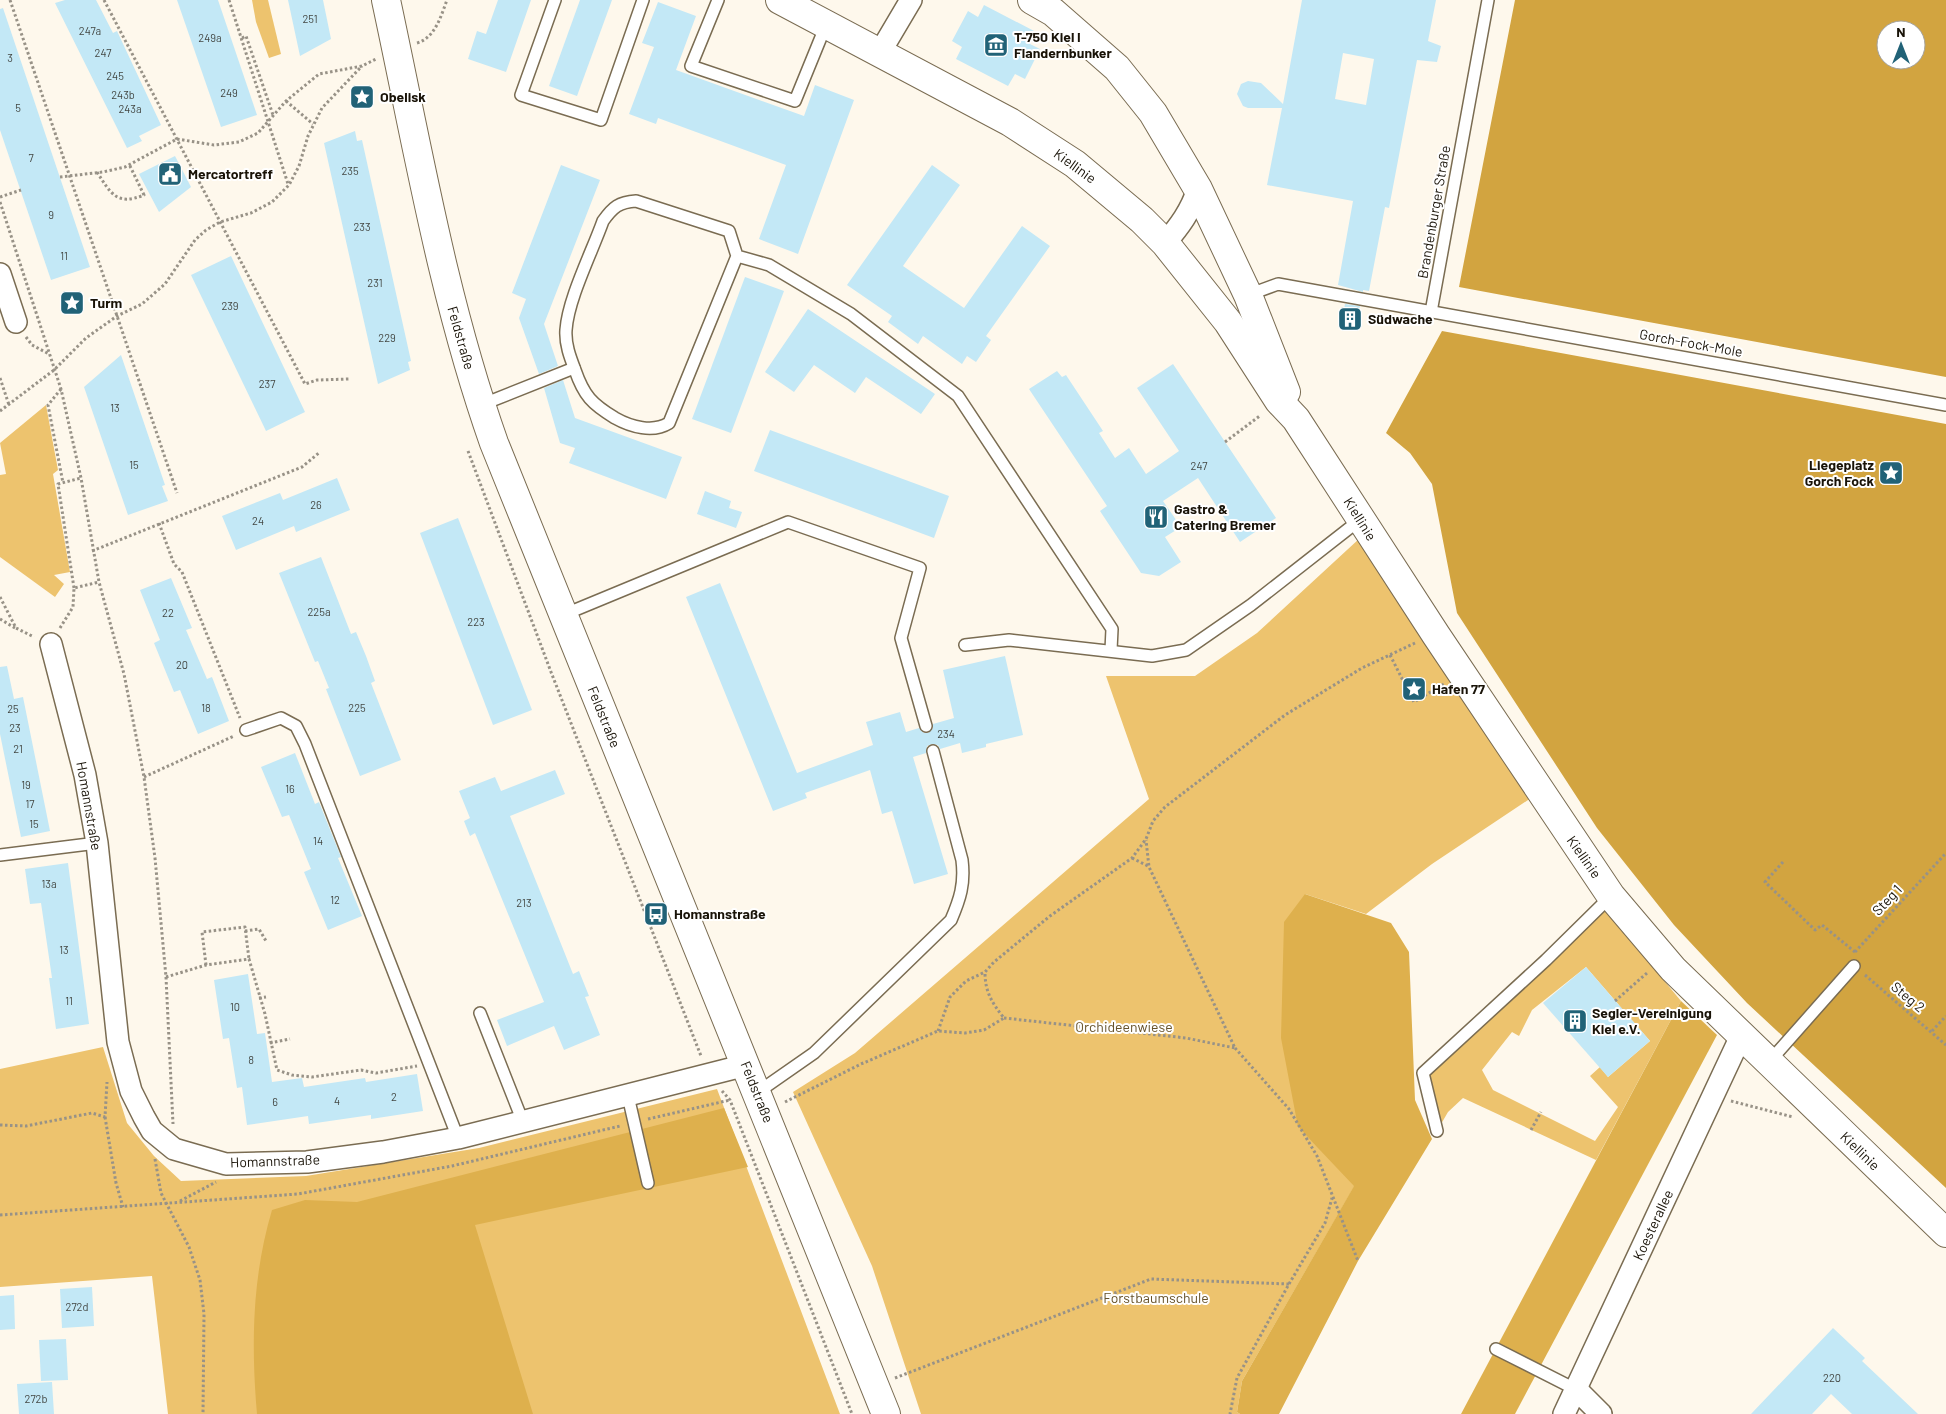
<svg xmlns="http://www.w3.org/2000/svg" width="1946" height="1414" font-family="Barlow,sans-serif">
<rect width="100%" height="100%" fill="#fef8ec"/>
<g fill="#edc36e" fill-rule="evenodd">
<polygon points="252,0 268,0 281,54 269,58 256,22"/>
<polygon points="46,405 58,470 53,474 70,572 54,575 64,584 55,597 0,557 0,475 6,474 0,443"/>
<polygon points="1360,538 1534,796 1432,864 1366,914 1305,894 1298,1127 1355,1185 1242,1381 1237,1412 1240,1414 921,1414 872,1266 793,1092 855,1053 1149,799 1106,676 1195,676 1257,633"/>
<path d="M1602 906 1681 1001 1596 1160 1463 1098 1448 1112 1437 1131 1423 1073ZM1586 967 1650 1041 1608 1077 1600 1067 1590 1076 1618 1107 1595 1141 1493 1090 1482 1070 1512 1032 1519 1036 1532 1010Z"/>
<polygon points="103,1047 127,1123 154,1156 181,1181 306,1176 479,1148 717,1089 840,1414 168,1414 152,1276 0,1287 0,1069"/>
</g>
<g fill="#deb04d">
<polygon points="1305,894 1391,923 1409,952 1415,1100 1432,1139 1358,1261 1279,1414 1240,1414 1237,1412 1242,1381 1354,1186 1298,1127 1281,1038 1284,922"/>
<polygon points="1681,1001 1717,1035 1515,1414 1461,1414"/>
<path d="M724 1108 748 1167 475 1225 533 1414H257C251 1345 252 1277 272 1210L305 1200 357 1202Z"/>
</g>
<g fill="#d2a440" fill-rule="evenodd">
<path d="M1515 0H1946V377L1459 287ZM1886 30H1916V60H1886Z"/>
<polygon points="1442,331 1946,424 1946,1188 1747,1003 1674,925 1597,828 1457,613 1432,484 1410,453 1386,433"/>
</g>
<g fill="#c3e8f6" fill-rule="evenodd">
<polygon points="65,0 96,0 113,33 117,31 161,125 139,136 142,141 127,148 55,3"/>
<polygon points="177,0 218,0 257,115 221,127"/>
<polygon points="288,0 323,0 331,39 300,56"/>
<polygon points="498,0 531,0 506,72 468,59 477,31 486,34"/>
<polygon points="580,0 612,0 577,96 549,86"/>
<path d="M1302 0H1436L1428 41 1441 46 1437 62 1417 60 1389 208 1385 207 1369 291 1363 290V292L1338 285 1353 201 1267 185 1282 108H1248L1243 106 1237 94 1241 84 1248 81 1261 83 1283 104ZM1343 53 1374 59 1366 105 1335 99Z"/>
<polygon points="658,2 696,16 676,70 804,116 815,85 854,100 798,254 759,239 786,165 658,118 656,124 629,114 654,47 642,43"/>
<polygon points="984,5 1036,32 1030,44 1040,49 1025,79 1015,74 1008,86 956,59 962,47 952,41 968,11 978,17"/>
<polygon points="3,8 90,267 51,280 0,130 0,9"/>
<polygon points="355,131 357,141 362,140 411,361 408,362 410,370 378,384 324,143"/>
<polygon points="175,156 191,187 159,212 139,174"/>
<polygon points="561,165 600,180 544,324 558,366 539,374 519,318 526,299 512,293"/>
<polygon points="932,165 960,185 903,266 964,308 1022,226 1050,246 986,336 991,340 976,362 967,356 962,364 923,336 918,344 888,322 892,316 847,285"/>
<polygon points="231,256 305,412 266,431 191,275"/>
<polygon points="745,277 784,291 731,433 692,419"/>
<polygon points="1345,304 1360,306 1356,329 1341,327"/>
<polygon points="808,309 935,394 921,414 866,377 855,393 814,365 794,392 765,372"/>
<polygon points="121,355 165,485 162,486 168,501 128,515 84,387"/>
<polygon points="1173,364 1276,518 1240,542 1198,478 1163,501 1181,527 1165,537 1181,562 1159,576 1141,573 1100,511 1107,506 1029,389 1057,371 1062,377 1066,375 1103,431 1099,433 1115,458 1129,448 1146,474 1179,451 1137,388"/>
<polygon points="563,380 575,418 682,457 666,499 569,463 575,448 560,443 544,388"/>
<polygon points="770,430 949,496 934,538 754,471"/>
<polygon points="337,478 350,510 296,532 294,526 236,550 222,516 280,493 283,500"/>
<polygon points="705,491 731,501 729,508 742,512 736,528 697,514"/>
<polygon points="458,518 532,710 493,725 420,533"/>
<polygon points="321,557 351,634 356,632 366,656 375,681 371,683 401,760 360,776 326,689 329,688 318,661 315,662 279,573"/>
<polygon points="171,578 192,628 186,630 207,679 212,677 229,721 198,734 180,690 174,692 154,643 160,640 140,590"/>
<polygon points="720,583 797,773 873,745 866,722 900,712 906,732 919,728 924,733 928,733 933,728 933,724 954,718 943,670 1005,656 1023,735 986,744 986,747 962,753 960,743 940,749 938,745 932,744 927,746 926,753 913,757 948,874 914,884 892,811 882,814 870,770 805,793 807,798 773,811 686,597"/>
<polygon points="7,666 14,699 23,697 50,831 21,837 0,734 0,667"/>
<polygon points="295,753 315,804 319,802 341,857 338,858 362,916 328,930 304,872 311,869 289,815 282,817 261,767"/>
<polygon points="555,770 565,794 510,816 573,974 579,971 589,996 585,997 600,1035 564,1050 554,1026 507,1046 497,1020 544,1002 475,833 470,836 464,821 470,818 459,791 495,777 501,791"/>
<polygon points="68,863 89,1024 56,1029 49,978 52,978 41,903 30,904 25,869"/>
<polygon points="1586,967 1650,1041 1608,1077 1543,1003"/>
<polygon points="248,974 257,1034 265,1033 272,1082 302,1078 304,1087 365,1078 366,1082 417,1074 423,1111 371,1119 371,1115 309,1124 308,1116 247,1125 242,1087 237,1088 229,1038 223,1039 214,980"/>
<polygon points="92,1287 94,1326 62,1328 60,1289"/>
<polygon points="14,1295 15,1329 0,1330 0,1296"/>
<polygon points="1833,1328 1865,1358 1862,1361 1918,1414 1852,1414 1831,1394 1812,1414 1751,1414"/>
<polygon points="66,1339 68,1380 41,1381 39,1340"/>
<polygon points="52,1382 54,1414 19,1414 17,1384"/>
</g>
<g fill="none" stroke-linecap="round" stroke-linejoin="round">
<defs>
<g id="lane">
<polyline points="555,0 521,95 601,120 643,0"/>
<polyline points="718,0 691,66 795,101 826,25"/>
<path d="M737 256 669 423C653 433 631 427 615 418 592 404 584 396 575 370 570 357 565 344 566 330 568 299 592 252 603 221 613 207 619 202 636 201L729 231 737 256 769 265 851 314 958 396 1112 629 1111 650"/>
<polyline points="1248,295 1278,284 1946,405"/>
<polyline points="1431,312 1488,0"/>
<polyline points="481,405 574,368"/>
<polyline points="563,615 788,522 920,568 901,638 926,726"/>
<polyline points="965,645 1009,640 1152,656 1186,650 1251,605 1361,519"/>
<polyline points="246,730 281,718 296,726 305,744 458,1138"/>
<polyline points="0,855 97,843"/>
<polyline points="480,1013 523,1122"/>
<polyline points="1769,1062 1854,966"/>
<path d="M758 1092 814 1053 951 920C960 899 965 884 962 860L933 751"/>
<polyline points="628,1096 648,1183"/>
<polyline points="1437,1131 1423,1073 1546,960 1611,896"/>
<polyline points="1496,1349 1577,1390"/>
</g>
<g id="street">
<polyline points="879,54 911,0"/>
<path d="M1165 243C1179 227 1191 211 1198 189"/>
<polyline points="0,274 16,322"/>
<polyline points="51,644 85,775 97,843 118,1042 131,1091 144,1117 152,1131 174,1149 226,1164 307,1162 383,1152 458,1138 746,1065"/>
<polyline points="1577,1390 1601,1414"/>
<polyline points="1564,1414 1741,1036"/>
</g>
<g id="secondary">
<path d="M386 0C418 149 443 299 494 443L886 1414"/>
<polyline points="780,0 1010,122 1075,164 1142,220 1165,243 1228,322 1279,401 1296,419 1436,635 1611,896 1673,969 1946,1233"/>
<polyline points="1032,0 1053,12 1117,68 1153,113 1198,189 1248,295 1286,392"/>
</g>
</defs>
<use href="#lane" stroke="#7a6c52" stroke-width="14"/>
<use href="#street" stroke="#7a6c52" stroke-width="24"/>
<use href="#secondary" stroke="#7a6c52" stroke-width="30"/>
<g stroke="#989287" stroke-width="3" stroke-dasharray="2.5 2.5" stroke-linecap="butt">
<polyline points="10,0 177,493"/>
<polyline points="104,0 305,384 317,380 349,379"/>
<polyline points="229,0 288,184"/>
<polyline points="242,38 246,36 273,115"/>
<path d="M417 43C435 38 441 16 447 0"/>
<polyline points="286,101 313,124"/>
<path d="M97 172C111 194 117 206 144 195L129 164"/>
<polyline points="60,177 103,172 125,167 177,139 214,145 239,142 258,133 286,101 319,74 362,66 376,59"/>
<polyline points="0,197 21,190"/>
<polyline points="0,202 61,389 81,478 99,582 124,674 144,777 155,858 166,977 173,1124"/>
<polyline points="26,337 32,345 49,354"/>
<polyline points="0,378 9,405"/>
<polyline points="61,389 48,405 63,483"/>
<polyline points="0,411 54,370 86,338 117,316 142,304 165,284 195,240 206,230 220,222 251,213 272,202 289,185 299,166 308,136 322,108 362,66"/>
<polyline points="1225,442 1261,415"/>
<polyline points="468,451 551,672 701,1056"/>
<polyline points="159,523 174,564 182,572 240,718"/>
<polyline points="92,551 302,467 320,452"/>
<polyline points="74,588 58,484 81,478"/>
<polyline points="0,597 16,628 34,637"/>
<polyline points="0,619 15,628"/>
<polyline points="60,628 73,607 74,588 99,582"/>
<polyline points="1390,655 1414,702 1444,684"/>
<polyline points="144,777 234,736"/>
<polyline points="1132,858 1148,866"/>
<polyline points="1783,862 1765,882 1815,930 1822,925 1855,952"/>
<polyline points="245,931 259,929 266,941"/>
<polyline points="1855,952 1946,853"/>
<polyline points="206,965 202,932 245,927 249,959"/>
<polyline points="1865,975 1946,1045"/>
<polyline points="166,977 206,965 249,959 265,1014 277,1070 292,1075 312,1077 361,1070 376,1073 417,1066"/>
<polyline points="259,998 266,997"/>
<polyline points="1615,1001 1647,973"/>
<polyline points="1004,1018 1186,1038 1235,1048 1149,867 1146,840"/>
<polyline points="938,1031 950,997 966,981 985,972 994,962 1050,916 1132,858 1146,839 1153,821 1165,807 1285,715 1362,668 1415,643"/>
<polyline points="1932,1031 1946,1016"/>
<polyline points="270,1043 290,1039"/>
<polyline points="1235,1048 1289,1109 1317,1156 1358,1261"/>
<polyline points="722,1091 730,1100 852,1414"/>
<polyline points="1731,1101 1793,1117"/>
<path d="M785 1102 861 1064 938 1031 965 1033 984 1030 1004 1018C992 1003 985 992 985 972"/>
<polyline points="105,1117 116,1183 123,1207"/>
<polyline points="648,1119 730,1100"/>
<polyline points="0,1125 26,1126 92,1113 105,1117 107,1082"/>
<polyline points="1531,1130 1541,1112"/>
<polyline points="155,1159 161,1193 189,1247 200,1280 204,1314 203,1414"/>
<polyline points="180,1201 216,1182"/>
<polyline points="0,1215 298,1194 452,1166 620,1126"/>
<polyline points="1289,1284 1325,1223 1332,1198"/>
<polyline points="895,1378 1151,1279 1289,1284 1237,1378 1230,1414"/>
</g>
<use href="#lane" stroke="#fff" stroke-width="11"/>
<use href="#street" stroke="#fff" stroke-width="21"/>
<use href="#secondary" stroke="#fff" stroke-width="28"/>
</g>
<defs>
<symbol id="museum-square" viewBox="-11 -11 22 22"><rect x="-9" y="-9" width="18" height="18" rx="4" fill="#216277" stroke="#fff"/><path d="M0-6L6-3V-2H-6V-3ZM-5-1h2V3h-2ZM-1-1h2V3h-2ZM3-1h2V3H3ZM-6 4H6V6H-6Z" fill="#fff"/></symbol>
<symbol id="sight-square" viewBox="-11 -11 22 22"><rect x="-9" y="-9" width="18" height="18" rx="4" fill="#216277" stroke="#fff"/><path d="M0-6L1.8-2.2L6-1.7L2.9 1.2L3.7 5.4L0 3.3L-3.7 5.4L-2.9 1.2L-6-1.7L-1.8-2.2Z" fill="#fff"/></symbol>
<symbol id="civic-square" viewBox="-11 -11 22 22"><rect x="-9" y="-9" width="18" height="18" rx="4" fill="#216277" stroke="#fff"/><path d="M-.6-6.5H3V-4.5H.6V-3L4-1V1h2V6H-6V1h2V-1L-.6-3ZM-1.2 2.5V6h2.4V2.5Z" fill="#fff"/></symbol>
<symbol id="building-square" viewBox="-11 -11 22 22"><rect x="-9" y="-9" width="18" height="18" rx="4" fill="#216277" stroke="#fff"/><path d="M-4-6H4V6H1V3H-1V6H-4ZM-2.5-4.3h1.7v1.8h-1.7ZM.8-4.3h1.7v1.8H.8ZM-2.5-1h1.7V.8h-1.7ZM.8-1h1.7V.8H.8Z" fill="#fff"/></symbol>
<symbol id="restaurant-square" viewBox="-11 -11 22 22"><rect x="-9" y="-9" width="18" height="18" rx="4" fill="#216277" stroke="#fff"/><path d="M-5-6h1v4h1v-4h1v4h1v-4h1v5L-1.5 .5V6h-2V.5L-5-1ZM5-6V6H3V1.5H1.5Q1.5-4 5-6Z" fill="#fff"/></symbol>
<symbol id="bus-square" viewBox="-11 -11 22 22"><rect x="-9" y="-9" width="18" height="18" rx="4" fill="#216277" stroke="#fff"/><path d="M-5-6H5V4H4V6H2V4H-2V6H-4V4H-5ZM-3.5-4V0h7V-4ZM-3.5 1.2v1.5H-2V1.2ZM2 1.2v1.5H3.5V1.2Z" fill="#fff"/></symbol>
</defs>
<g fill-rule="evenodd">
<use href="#museum-square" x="982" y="31" width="28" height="28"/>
<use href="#sight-square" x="348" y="83" width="28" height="28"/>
<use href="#civic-square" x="156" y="160" width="28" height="28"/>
<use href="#sight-square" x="58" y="289" width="28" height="28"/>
<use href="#building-square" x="1336" y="305" width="28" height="28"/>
<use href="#sight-square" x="1877" y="459" width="28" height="28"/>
<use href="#restaurant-square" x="1142" y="503" width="28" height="28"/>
<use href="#sight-square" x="1400" y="675" width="28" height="28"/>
<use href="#bus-square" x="642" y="900" width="28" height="28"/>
<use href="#building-square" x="1561" y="1007" width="28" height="28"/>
</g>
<g text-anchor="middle" stroke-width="4" stroke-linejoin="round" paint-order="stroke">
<g font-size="11" fill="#444844">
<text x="310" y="23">251</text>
<text x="90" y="35">247a</text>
<text x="210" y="42">249a</text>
<text x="103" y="57">247</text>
<text x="10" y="62">3</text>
<text x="115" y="80">245</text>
<text x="229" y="97">249</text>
<text x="123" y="99">243b</text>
<text x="18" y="112">5</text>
<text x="130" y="113">243a</text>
<text x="31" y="162">7</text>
<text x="350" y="175">235</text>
<text x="51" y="219">9</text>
<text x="362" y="231">233</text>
<text x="64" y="260">11</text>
<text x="375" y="287">231</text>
<text x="230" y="310">239</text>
<text x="387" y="342">229</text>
<text x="267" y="388">237</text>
<text x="115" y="412">13</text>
<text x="134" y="469">15</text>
<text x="1199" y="470">247</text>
<text x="316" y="509">26</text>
<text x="258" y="525">24</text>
<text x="319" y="616">225a</text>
<text x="168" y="617">22</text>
<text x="476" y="626">223</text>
<text x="182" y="669">20</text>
<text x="206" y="712">18</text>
<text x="357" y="712">225</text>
<text x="13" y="713">25</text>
<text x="15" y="732">23</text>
<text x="946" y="738">234</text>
<text x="18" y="753">21</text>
<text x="26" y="789">19</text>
<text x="290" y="793">16</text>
<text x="30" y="808">17</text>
<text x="34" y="828">15</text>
<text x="318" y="845">14</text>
<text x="49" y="888">13a</text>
<text x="335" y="904">12</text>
<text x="524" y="907">213</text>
<text x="64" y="954">13</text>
<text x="69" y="1005">11</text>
<text x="235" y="1011">10</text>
<text x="251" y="1064">8</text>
<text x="394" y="1101">2</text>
<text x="337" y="1105">4</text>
<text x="275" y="1106">6</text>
<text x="77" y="1311">272d</text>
<text x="1832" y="1382">220</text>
<text x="36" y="1403">272b</text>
</g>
<g font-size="14" font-weight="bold" fill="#191308" stroke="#fff" text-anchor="start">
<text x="1014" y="42">T-750 Kiel I<tspan x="1014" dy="16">Flandernbunker</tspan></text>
<text x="380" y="102">Obelisk</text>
<text x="188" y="179">Mercatortreff</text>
<text x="90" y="308">Turm</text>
<text x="1368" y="324">Südwache</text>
<text x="1874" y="470" text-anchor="end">Liegeplatz<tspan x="1874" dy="16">Gorch Fock</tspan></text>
<text x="1174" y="514">Gastro &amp;<tspan x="1174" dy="16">Catering Bremer</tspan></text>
<text x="1432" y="694">Hafen 77</text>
<text x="674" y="919">Homannstraße</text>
<text x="1592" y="1018">Segler-Vereinigung<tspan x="1592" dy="16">Kiel e.V.</tspan></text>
</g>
<g font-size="14" fill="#191308" stroke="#fff">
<text transform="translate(1075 166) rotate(36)" y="5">Kiellinie</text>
<text transform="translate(1434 212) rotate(-80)" y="5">Brandenburger Straße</text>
<text transform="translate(461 338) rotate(74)" y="5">Feldstraße</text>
<text transform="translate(1691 343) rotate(10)" y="5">Gorch-Fock-Mole</text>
<text transform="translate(1360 519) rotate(58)" y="5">Kiellinie</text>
<text transform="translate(604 717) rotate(68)" y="5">Feldstraße</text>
<text transform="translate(89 806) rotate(80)" y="5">Homannstraße</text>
<text transform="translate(1584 857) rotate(55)" y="5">Kiellinie</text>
<text transform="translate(1887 900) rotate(-47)" y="5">Steg 1</text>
<text transform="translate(1908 997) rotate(40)" y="5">Steg 2</text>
<text transform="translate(757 1092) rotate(68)" y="5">Feldstraße</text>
<text transform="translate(1860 1151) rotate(44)" y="5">Kiellinie</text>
<text transform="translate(275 1161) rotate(-2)" y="5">Homannstraße</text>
<text transform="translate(1653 1225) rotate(-65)" y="5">Koesterallee</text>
</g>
<g font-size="14" fill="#66522a" stroke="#fff">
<text x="1124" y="1032">Orchideenwiese</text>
<text x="1156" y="1303">Forstbaumschule</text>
</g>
</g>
<g transform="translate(1901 45)"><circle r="24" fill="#ffffff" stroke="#a3a19c"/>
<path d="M0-4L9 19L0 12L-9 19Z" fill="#216277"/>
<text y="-8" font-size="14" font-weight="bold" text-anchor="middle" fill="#191308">N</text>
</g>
</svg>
